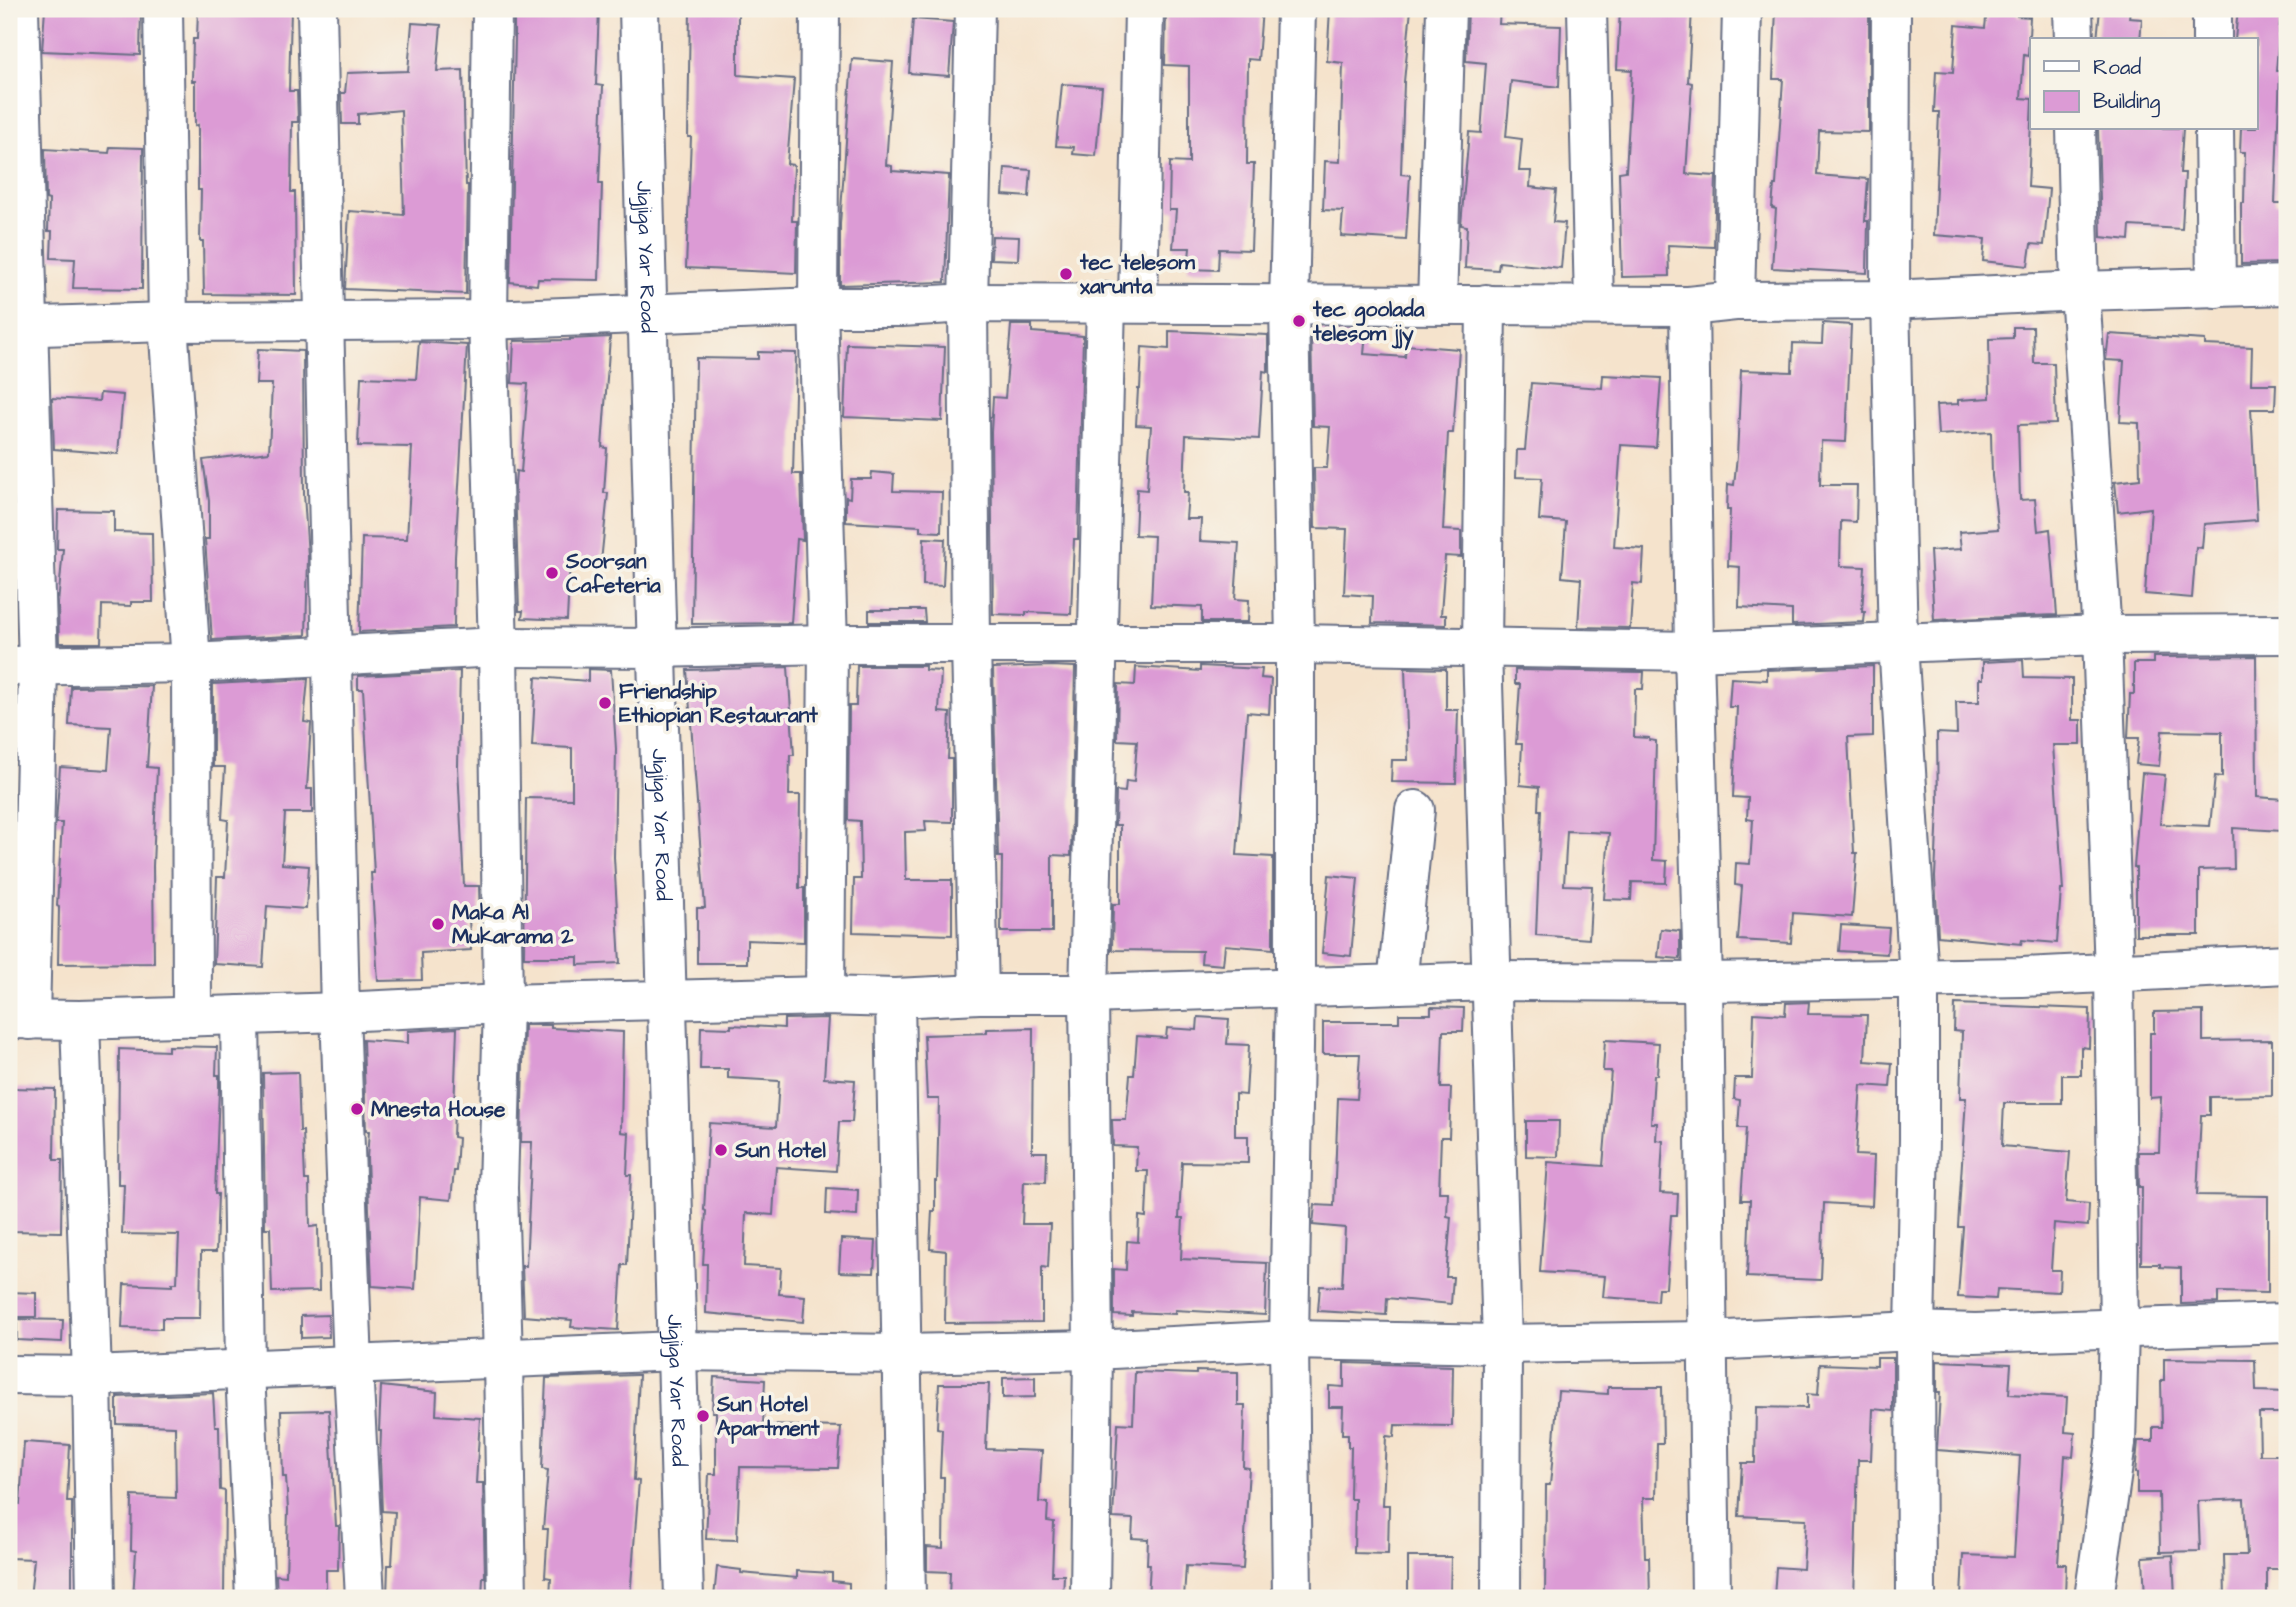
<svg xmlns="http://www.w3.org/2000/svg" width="2296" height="1607" font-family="'Architects Daughter',sans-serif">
<rect width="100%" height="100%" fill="#f7f3e8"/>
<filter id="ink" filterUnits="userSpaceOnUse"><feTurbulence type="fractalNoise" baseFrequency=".0143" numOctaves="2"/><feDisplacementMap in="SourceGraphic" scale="14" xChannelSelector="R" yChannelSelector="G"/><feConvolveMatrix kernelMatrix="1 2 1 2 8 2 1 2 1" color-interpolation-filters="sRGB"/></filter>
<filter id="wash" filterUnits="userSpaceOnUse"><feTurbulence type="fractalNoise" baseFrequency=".00686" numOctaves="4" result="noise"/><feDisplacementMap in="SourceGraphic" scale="28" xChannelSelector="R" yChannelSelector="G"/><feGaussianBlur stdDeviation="1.57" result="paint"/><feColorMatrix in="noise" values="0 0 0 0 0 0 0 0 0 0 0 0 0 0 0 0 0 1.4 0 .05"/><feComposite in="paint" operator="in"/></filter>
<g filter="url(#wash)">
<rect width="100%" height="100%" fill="#f5e3cc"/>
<g id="blocks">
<g fill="#dc9bd5">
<polygon points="45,9 141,9 140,55 42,51"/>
<polygon points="198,9 291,9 289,91 297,91 298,122 292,122 291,192 295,192 296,295 204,294 203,241 200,241 201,190 198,190 198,125 195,126 195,81 192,81 193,39 197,39"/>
<polygon points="514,9 599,9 596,85 603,86 599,184 602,184 599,280 538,279 537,285 510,282 515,36 514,36"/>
<polygon points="690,9 738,9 738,75 794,79 787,164 794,165 792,221 797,221 796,273 686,268 691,137 688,137"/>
<polygon points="1166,9 1262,9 1258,60 1248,59 1247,164 1254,164 1251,250 1219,249 1218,270 1188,269 1190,248 1173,248 1176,210 1169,210 1170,162 1189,163 1189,66 1165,65"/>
<polygon points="1330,9 1411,9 1404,82 1401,174 1410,175 1406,240 1341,236 1343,211 1323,210 1325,161 1340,162 1343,63 1327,61"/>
<polygon points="1468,9 1500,9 1499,24 1561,26 1559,87 1511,81 1506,137 1522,139 1519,171 1531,171 1530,187 1556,190 1553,222 1565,223 1561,268 1499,262 1498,270 1465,268 1467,226 1461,225 1469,132 1481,133 1486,63 1466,61"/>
<polygon points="1620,9 1692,9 1688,82 1692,83 1686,174 1716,176 1714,247 1668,245 1669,276 1622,277 1619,172 1626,171 1632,70 1617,69"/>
<polygon points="1776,9 1869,9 1869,132 1819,131 1817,175 1868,179 1865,221 1868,221 1867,273 1772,268 1776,209 1772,208 1774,185 1776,185 1783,79 1773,79"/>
<polygon points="1987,9 2017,9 2017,16 2030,17 2028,56 2024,55 2021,98 2032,99 2028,187 2049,189 2044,245 2031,244 2028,266 1983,261 1985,239 1934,235 1939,112 1934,112 1936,71 1953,72 1956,25 1985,28"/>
<polygon points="2100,9 2130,9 2129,18 2142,19 2140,40 2097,40"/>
<polygon points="2238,9 2281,9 2276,71 2280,71 2275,203 2284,203 2283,263 2241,264 2241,203 2244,203 2245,152 2240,152 2241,128 2256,128 2256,40 2235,40"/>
<polygon points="913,19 953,22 949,76 909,73"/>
<polygon points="412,23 441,25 437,71 463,70 466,185 468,185 466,294 345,289 349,211 404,215 401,110 358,114 358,124 342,124 341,93 345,93 347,73 408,71"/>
<polygon points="852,59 893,62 886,165 892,166 892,171 949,175 945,282 840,285 840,224"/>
<polygon points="1062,84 1102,87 1096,156 1073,154 1074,147 1056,146"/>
<polygon points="2098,128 2183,128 2180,173 2185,173 2182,229 2130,226 2129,240 2101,237"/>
<polygon points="110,147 143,148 142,289 73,288 75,259 51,258 52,231 48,231 49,200 46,199 45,149 109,153"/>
<polygon points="1005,168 1031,170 1029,197 1003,195"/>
<polygon points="992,236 1019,237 1018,260 991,259"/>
<polygon points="1823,323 1851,325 1846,442 1821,441 1820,485 1857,485 1856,522 1841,521 1840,566 1865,567 1862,612 1865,612 1864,622 1792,625 1792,610 1739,607 1740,567 1728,566 1730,510 1727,510 1728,484 1734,485 1737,457 1741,370 1792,372 1793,343 1822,344"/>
<polygon points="1011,325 1032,325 1032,332 1083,336 1078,539 1074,539 1071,614 1026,612 1026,615 993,614 991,432 993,397 1005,398"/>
<polygon points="2013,327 2033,327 2034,363 2054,363 2056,424 2018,425 2020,500 2035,499 2038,531 2050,529 2057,615 1934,620 1930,551 1961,549 1959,532 1998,529 1992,476 1991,432 1938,435 1936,405 1958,404 1958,400 1990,398 1989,339 2013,338"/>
<polygon points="1311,329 1366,332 1364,354 1405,357 1406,345 1459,349 1453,433 1448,433 1443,530 1461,531 1461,557 1445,556 1441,615 1446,615 1446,625 1372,623 1373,596 1344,594 1347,529 1315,528 1314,468 1327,468 1330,427 1313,426"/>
<polygon points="1169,331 1268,335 1268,372 1263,371 1259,439 1186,435 1184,492 1188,492 1186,519 1201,519 1200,541 1239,543 1235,599 1249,600 1248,622 1202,622 1202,607 1151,605 1154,536 1135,535 1137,489 1147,490 1151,426 1136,425 1138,389 1140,389 1142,347 1169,349"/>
<polygon points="2109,334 2205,340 2205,345 2252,347 2251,384 2276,384 2275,409 2251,409 2257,520 2204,524 2202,548 2196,547 2192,598 2145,594 2151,508 2118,512 2115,482 2140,479 2139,423 2120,422 2124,361 2106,360"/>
<polygon points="610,337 602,447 607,448 604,493 608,493 601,562 570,560 567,620 522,618 523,611 519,611 515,485 516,471 521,472 528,384 512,383 514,341 570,340 570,339"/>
<polygon points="419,342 467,345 455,557 454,627 359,632 362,538 407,539 412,447 358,446 361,377 416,379"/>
<polygon points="847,344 945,347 942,421 844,417"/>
<polygon points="258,349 303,351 304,494 308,557 306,635 212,640 205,539 209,539 209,501 203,460 269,452 272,384 256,384"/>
<polygon points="758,352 796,353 793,474 801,474 803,540 797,539 791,623 692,624 696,358 758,359"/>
<polygon points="1603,375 1661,378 1656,447 1621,445 1614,547 1644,549 1642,584 1633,583 1630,628 1578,627 1581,579 1562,577 1566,522 1539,520 1542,478 1516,477 1517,450 1525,450 1531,383 1602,388"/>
<polygon points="100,393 123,395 118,454 54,449 52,398 99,401"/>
<polygon points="872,472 894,474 893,491 942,492 941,532 920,531 920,526 846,522 846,497 850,498 851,479 871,479"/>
<polygon points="58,510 114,511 114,532 152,533 153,602 131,602 131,606 102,605 101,643 59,643 58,604 63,549 57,549"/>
<polygon points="924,538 945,539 943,586 923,585"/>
<polygon points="869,610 924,610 925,622 869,622"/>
<polygon points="2256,656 2257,797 2284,799 2282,831 2233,828 2234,869 2199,870 2199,935 2136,935 2136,867 2134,867 2142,773 2165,775 2160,824 2210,826 2215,776 2222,777 2222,732 2162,731 2159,766 2136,764 2139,738 2128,738 2130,694 2134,694 2134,663 2153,663 2153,657 2162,657"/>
<polygon points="2023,660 2024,678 2072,679 2072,720 2081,720 2081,745 2053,745 2063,890 2061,890 2057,943 2022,940 2021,944 1938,936 1935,877 1938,808 1937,733 1957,734 1956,702 1979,702 1979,679 1983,679 1983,662"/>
<polygon points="857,666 925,666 925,670 941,671 939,712 950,713 948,759 952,759 952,822 925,821 926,831 905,832 906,880 952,880 952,935 853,932 854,879 861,879 860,821 848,820 849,706 856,706"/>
<polygon points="1052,666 1075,667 1071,856 1052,855 1052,932 1001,932 1002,857 998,857 993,668"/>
<polygon points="1200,666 1262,669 1261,678 1271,679 1269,714 1247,712 1237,855 1273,857 1273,949 1225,945 1223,965 1201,963 1202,951 1112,950 1113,904 1120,904 1120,825 1115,825 1116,791 1125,792 1126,781 1134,782 1137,741 1117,740 1118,684 1135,685 1136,667 1200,671"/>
<polygon points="1873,666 1873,736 1848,737 1854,853 1857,853 1852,917 1793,913 1791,943 1738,940 1742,886 1735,885 1736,863 1750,864 1753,820 1747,819 1748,798 1733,797 1737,707 1729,707 1731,678 1767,680 1767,670"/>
<polygon points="788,667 794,755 790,755 789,795 800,795 799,888 804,888 804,942 747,940 747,963 697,963 697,908 705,908 687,670"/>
<polygon points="1405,668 1446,669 1446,710 1458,710 1456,783 1391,782 1392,760 1408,760"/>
<polygon points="588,669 611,670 616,749 614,857 620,963 578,965 578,957 524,957 526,798 572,799 572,748 532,746 536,677 588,681"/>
<polygon points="1515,670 1644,672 1643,689 1635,689 1634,737 1649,738 1649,740 1656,741 1653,860 1667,861 1666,883 1632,882 1631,900 1604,899 1609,833 1567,831 1564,885 1592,886 1589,939 1536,935 1541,810 1538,810 1539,787 1520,785 1522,744 1516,744 1520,684 1515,684"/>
<polygon points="460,671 458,767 464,886 479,886 480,919 469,920 471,950 421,953 422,980 378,981 371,873 374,873 363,689 358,689 358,676"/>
<polygon points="308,679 304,722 311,723 307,789 312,789 312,813 285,813 282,864 309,866 306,909 267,906 263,967 214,964 217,877 225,877 228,820 222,819 225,767 213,767 213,684"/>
<polygon points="152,686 147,767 157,768 153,866 154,963 58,964 59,907 57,906 62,823 56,823 60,767 108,770 111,727 69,725 71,687"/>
<polygon points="1329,875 1358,878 1351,956 1322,953"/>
<polygon points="1841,925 1889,928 1887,954 1839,951"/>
<polygon points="1661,929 1680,931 1680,959 1658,957"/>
<polygon points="1809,1002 1808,1014 1867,1015 1865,1061 1892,1063 1890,1087 1861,1085 1856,1155 1874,1156 1872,1206 1824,1203 1821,1280 1747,1277 1750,1200 1741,1200 1746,1128 1738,1128 1740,1100 1734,1099 1735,1078 1752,1078 1754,1013 1785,1015 1786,1003"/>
<polygon points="1955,1004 2090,1009 2089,1048 2081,1047 2081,1075 2062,1075 2062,1103 2004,1103 2002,1146 2070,1152 2066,1202 2089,1204 2088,1226 2054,1223 2051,1270 2060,1270 2059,1292 1997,1289 1996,1299 1958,1297 1963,1227 1958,1227 1966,1098 1960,1098 1962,1032 1954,1031"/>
<polygon points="1431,1007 1464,1008 1463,1031 1443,1031 1441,1088 1451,1088 1449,1137 1441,1137 1439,1192 1448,1192 1447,1216 1451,1217 1446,1277 1453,1277 1451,1304 1387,1298 1386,1315 1318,1311 1320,1286 1342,1287 1345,1228 1313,1225 1315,1205 1334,1206 1338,1098 1357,1099 1360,1054 1323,1054 1323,1022 1399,1022 1399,1014 1431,1014"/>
<polygon points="2203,1011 2203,1041 2272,1040 2272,1096 2210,1097 2210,1115 2201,1115 2197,1195 2268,1196 2268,1293 2218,1292 2218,1303 2181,1304 2181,1268 2160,1267 2160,1264 2141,1264 2142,1187 2139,1187 2138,1152 2159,1152 2161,1097 2150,1098 2150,1033 2154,1033 2154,1012"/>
<polygon points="1198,1017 1229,1019 1227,1044 1249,1045 1246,1095 1235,1094 1235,1136 1248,1136 1248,1163 1182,1162 1179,1218 1183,1218 1181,1259 1267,1263 1265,1315 1175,1310 1175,1314 1132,1312 1132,1316 1114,1315 1114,1269 1126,1270 1127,1241 1138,1242 1139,1216 1146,1217 1148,1171 1136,1171 1137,1147 1113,1146 1112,1120 1126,1120 1130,1075 1134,1075 1137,1036 1166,1038 1167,1028 1197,1030"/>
<polygon points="828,1018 824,1078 855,1080 852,1122 839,1122 836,1171 776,1167 773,1215 746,1213 744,1266 781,1268 779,1294 805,1296 803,1322 706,1313 707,1264 703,1264 706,1211 704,1210 709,1123 776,1127 779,1081 728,1078 728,1069 700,1069 701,1027 731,1028 731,1025 784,1028 784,1019"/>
<polygon points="524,1025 551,1025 551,1028 623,1032 621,1132 629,1133 627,1175 631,1175 627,1265 622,1265 618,1330 571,1327 572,1320 524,1316 522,1266 526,1266 532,1142 521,1142"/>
<polygon points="457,1028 453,1137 458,1138 456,1171 454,1171 451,1200 420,1197 415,1289 372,1286 367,1158 369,1131 366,1131 363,1040 408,1043 408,1031"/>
<polygon points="1033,1028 1032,1152 1047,1152 1046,1182 1024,1181 1022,1224 1050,1224 1048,1268 1042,1267 1042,1322 945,1323 946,1251 930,1249 932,1211 935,1211 935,1181 937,1181 939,1099 927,1099 924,1035 987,1033 987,1029"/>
<polygon points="1605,1040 1659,1043 1657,1075 1654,1075 1651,1123 1657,1123 1656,1140 1663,1141 1660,1193 1678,1194 1677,1215 1671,1215 1666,1288 1658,1288 1657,1301 1603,1297 1605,1276 1540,1272 1548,1162 1603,1166 1611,1071 1603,1071"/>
<polygon points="168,1046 217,1047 216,1075 219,1075 219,1089 215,1194 218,1194 216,1252 201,1252 200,1318 162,1318 162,1329 122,1328 124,1284 172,1286 172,1283 177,1283 179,1235 122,1234 124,1184 118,1184 119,1049 168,1051"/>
<polygon points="298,1072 300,1131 303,1131 305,1180 309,1180 310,1227 318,1226 319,1291 272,1292 270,1228 265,1228 263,1073"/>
<polygon points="9,1088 55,1089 54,1160 62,1160 61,1232 9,1231"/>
<polygon points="1526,1121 1559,1121 1558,1157 1526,1156"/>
<polygon points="827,1188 858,1190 857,1216 826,1214"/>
<polygon points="841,1239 876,1241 874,1273 839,1272"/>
<polygon points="9,1292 36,1293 36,1317 9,1317"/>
<polygon points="328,1315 329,1337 301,1338 301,1316"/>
<polygon points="17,1319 63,1320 62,1342 17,1340"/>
<polygon points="1877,1358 1893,1358 1893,1411 1873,1409 1871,1460 1858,1460 1854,1598 1774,1598 1776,1567 1803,1569 1806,1519 1739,1516 1742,1463 1755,1463 1756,1407 1807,1408 1807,1394 1818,1395 1820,1364 1877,1366"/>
<polygon points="2164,1359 2255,1360 2256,1391 2287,1392 2287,1413 2259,1413 2260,1455 2285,1455 2287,1569 2267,1569 2267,1598 2225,1598 2224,1555 2247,1555 2244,1499 2198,1501 2200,1551 2160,1552 2159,1493 2137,1493 2137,1473 2135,1473 2138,1441 2153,1441 2153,1427 2162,1427 2161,1380 2164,1380"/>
<polygon points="1937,1361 2011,1364 2009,1394 2067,1397 2065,1432 2075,1433 2073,1457 2065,1456 2058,1564 2066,1564 2065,1598 1961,1598 1963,1555 2014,1557 2020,1456 1937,1450 1940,1392 1937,1392"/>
<polygon points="1344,1363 1453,1366 1452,1426 1395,1425 1394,1437 1386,1436 1383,1505 1389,1505 1388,1554 1354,1553 1355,1499 1350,1499 1351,1447 1348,1447 1348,1434 1342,1434 1343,1407 1329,1407 1329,1386 1344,1387"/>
<polygon points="1196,1371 1238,1372 1238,1405 1245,1405 1243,1467 1249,1468 1243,1569 1186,1566 1184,1598 1148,1598 1150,1564 1147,1564 1148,1539 1132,1538 1133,1519 1113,1518 1118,1423 1133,1424 1135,1372 1196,1374"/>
<polygon points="637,1375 639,1375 634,1480 639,1481 630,1598 550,1598 551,1578 545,1577 548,1529 543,1529 548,1470 542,1469 546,1378"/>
<polygon points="714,1377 765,1380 763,1425 841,1427 838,1468 740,1467 737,1540 706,1539 709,1474 716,1474 716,1412 712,1412"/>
<polygon points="1035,1377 1035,1397 1003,1398 1003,1378"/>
<polygon points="939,1384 989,1384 986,1449 1042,1451 1039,1502 1048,1503 1047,1521 1054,1522 1052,1575 1064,1575 1063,1598 949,1598 950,1572 927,1571 927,1547 943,1548 944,1477 940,1477 942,1429 937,1428"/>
<polygon points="381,1386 437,1392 436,1415 480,1418 476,1483 483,1483 485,1577 483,1577 482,1598 387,1598 388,1565 392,1565 395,1512 382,1511 380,1460 381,1431 379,1431"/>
<polygon points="1608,1387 1662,1387 1663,1443 1657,1443 1656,1498 1643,1498 1645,1557 1649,1557 1650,1598 1545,1598 1546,1485 1550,1485 1552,1464 1558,1391 1608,1394"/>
<polygon points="213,1393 215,1426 219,1426 220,1490 225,1491 224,1598 133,1598 136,1551 131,1550 132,1496 176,1498 175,1426 117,1424 117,1397"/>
<polygon points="329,1410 336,1526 339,1526 338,1570 326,1570 326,1598 277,1598 276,1575 286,1576 288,1510 286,1477 283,1477 281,1411"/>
<polygon points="24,1442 70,1445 67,1502 72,1502 72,1598 30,1598 34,1559 9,1558 9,1503 20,1504"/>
<polygon points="2173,1555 2175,1598 2145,1598 2143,1557"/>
<polygon points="1408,1557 1451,1557 1450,1598 1408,1598"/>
<polygon points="717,1567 741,1570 741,1573 797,1578 797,1571 832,1573 832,1581 849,1583 849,1598 714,1598"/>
</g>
</g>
</g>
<g filter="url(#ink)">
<use href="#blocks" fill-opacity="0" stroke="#676e84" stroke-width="2"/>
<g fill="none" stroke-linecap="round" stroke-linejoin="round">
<defs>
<g id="minor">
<polyline points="19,9 38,666 30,1020"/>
<polyline points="163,9 168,322 191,663 192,1017"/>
<polyline points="317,9 340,1012 353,1366 365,1598"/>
<polyline points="492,9 488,320 498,647 503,1004 498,1188 503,1359 507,1598"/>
<path id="s1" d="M639 9C656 539 666 1068 684 1598"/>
<polyline points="820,9 818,307 828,644 825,996"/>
<polyline points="975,9 968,303 971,645 979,994"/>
<polyline points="1587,9 1594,304"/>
<polyline points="1891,9 1890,300 1898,643 1919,979 1919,1139 1915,1331 1916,1598"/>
<polyline points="2073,9 2074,40"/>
<polyline points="2212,9 2212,40"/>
<polyline points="2076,128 2080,291 2102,635 2114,973 2119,1328 2116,1444 2094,1598"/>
<polyline points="2214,128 2216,288"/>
<polyline points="1735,301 1742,9"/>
<polyline points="1138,302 1144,9"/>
<polyline points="1437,304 1446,9"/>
<polyline points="1486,304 1482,648 1502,1344 1501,1598"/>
<polyline points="1689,306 1694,651 1703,982 1711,1598"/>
<polyline points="9,327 168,322 488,320 818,307 901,307 968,303 1689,306 1735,301 1890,300 2080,291 2287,285"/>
<polyline points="9,666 191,663 498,647 656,648 828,644 1295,644 1694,651 2102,635 2287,634"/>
<polyline points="1397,984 1415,810"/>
<polyline points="895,998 906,1598"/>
<polyline points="240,1015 245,1370 255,1598"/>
<polyline points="9,1019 80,1020 340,1012 503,1004 825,996 895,998 979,994 1089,994 1492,981 1703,982 2022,977 2287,964"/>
<polyline points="80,1020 92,1376 96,1598"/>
<polyline points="9,1375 92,1376 675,1351 902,1354 1093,1350 1289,1340 1502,1344 1707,1341 1915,1331 1975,1333 2287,1323"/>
<polyline points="1090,1598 1093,1350 1089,994 1106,302"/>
<polyline points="1292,1598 1289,1340 1295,987 1295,644 1289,305 1296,9"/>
</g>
</defs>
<use href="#minor" stroke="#676e84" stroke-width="42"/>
<use href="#minor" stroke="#fff" stroke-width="38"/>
</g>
</g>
<g fill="#b5179e" stroke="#f7f3e8" stroke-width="2.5">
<circle cx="1066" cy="274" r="7"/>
<circle cx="1299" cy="321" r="7"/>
<circle cx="552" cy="573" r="7"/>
<circle cx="605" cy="703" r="7"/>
<circle cx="438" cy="924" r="7"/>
<circle cx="357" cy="1109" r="7"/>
<circle cx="721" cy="1150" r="7"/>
<circle cx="703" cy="1416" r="7"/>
</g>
<g text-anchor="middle" stroke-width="7" stroke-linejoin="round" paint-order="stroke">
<g font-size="21" fill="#1b2f5e" stroke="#f7f3e8">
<text dy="7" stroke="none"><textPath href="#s1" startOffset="248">Jigjiga Yar Road</textPath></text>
<text dy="7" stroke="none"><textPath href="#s1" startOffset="816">Jigjiga Yar Road</textPath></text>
<text dy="7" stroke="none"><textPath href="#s1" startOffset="1382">Jigjiga Yar Road</textPath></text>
</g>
<g font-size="21" font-weight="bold" fill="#1b2f5e" stroke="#f7f3e8" text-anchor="start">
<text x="1080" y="269">tec telesom<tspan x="1080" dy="24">xarunta</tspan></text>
<text x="1313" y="316">tec goolada<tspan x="1313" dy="24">telesom jjy</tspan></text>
<text x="566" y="568">Soorsan<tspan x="566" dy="24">Cafeteria</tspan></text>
<text x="619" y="698">Friendship<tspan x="619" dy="24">Ethiopian Restaurant</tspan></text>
<text x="452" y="919">Maka Al<tspan x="452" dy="24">Mukarama 2</tspan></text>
<text x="371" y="1116">Mnesta House</text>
<text x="735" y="1157">Sun Hotel</text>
<text x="717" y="1411">Sun Hotel<tspan x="717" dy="24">Apartment</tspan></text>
</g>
</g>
<rect width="2296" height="1607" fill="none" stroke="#f7f3e8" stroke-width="35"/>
<rect x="2030" y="38" width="228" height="91" fill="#f7f3e8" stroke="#9fa5b1" stroke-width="2"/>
<rect x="2044" y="61" width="35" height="10" fill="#ffffff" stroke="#9fa5b1" stroke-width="2"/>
<text x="2093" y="74" font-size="21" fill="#1b2f5e">Road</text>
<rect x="2044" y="91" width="35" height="21" fill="#dc9bd5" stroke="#9fa5b1" stroke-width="2"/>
<text x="2093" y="108" font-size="21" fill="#1b2f5e">Building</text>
</svg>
